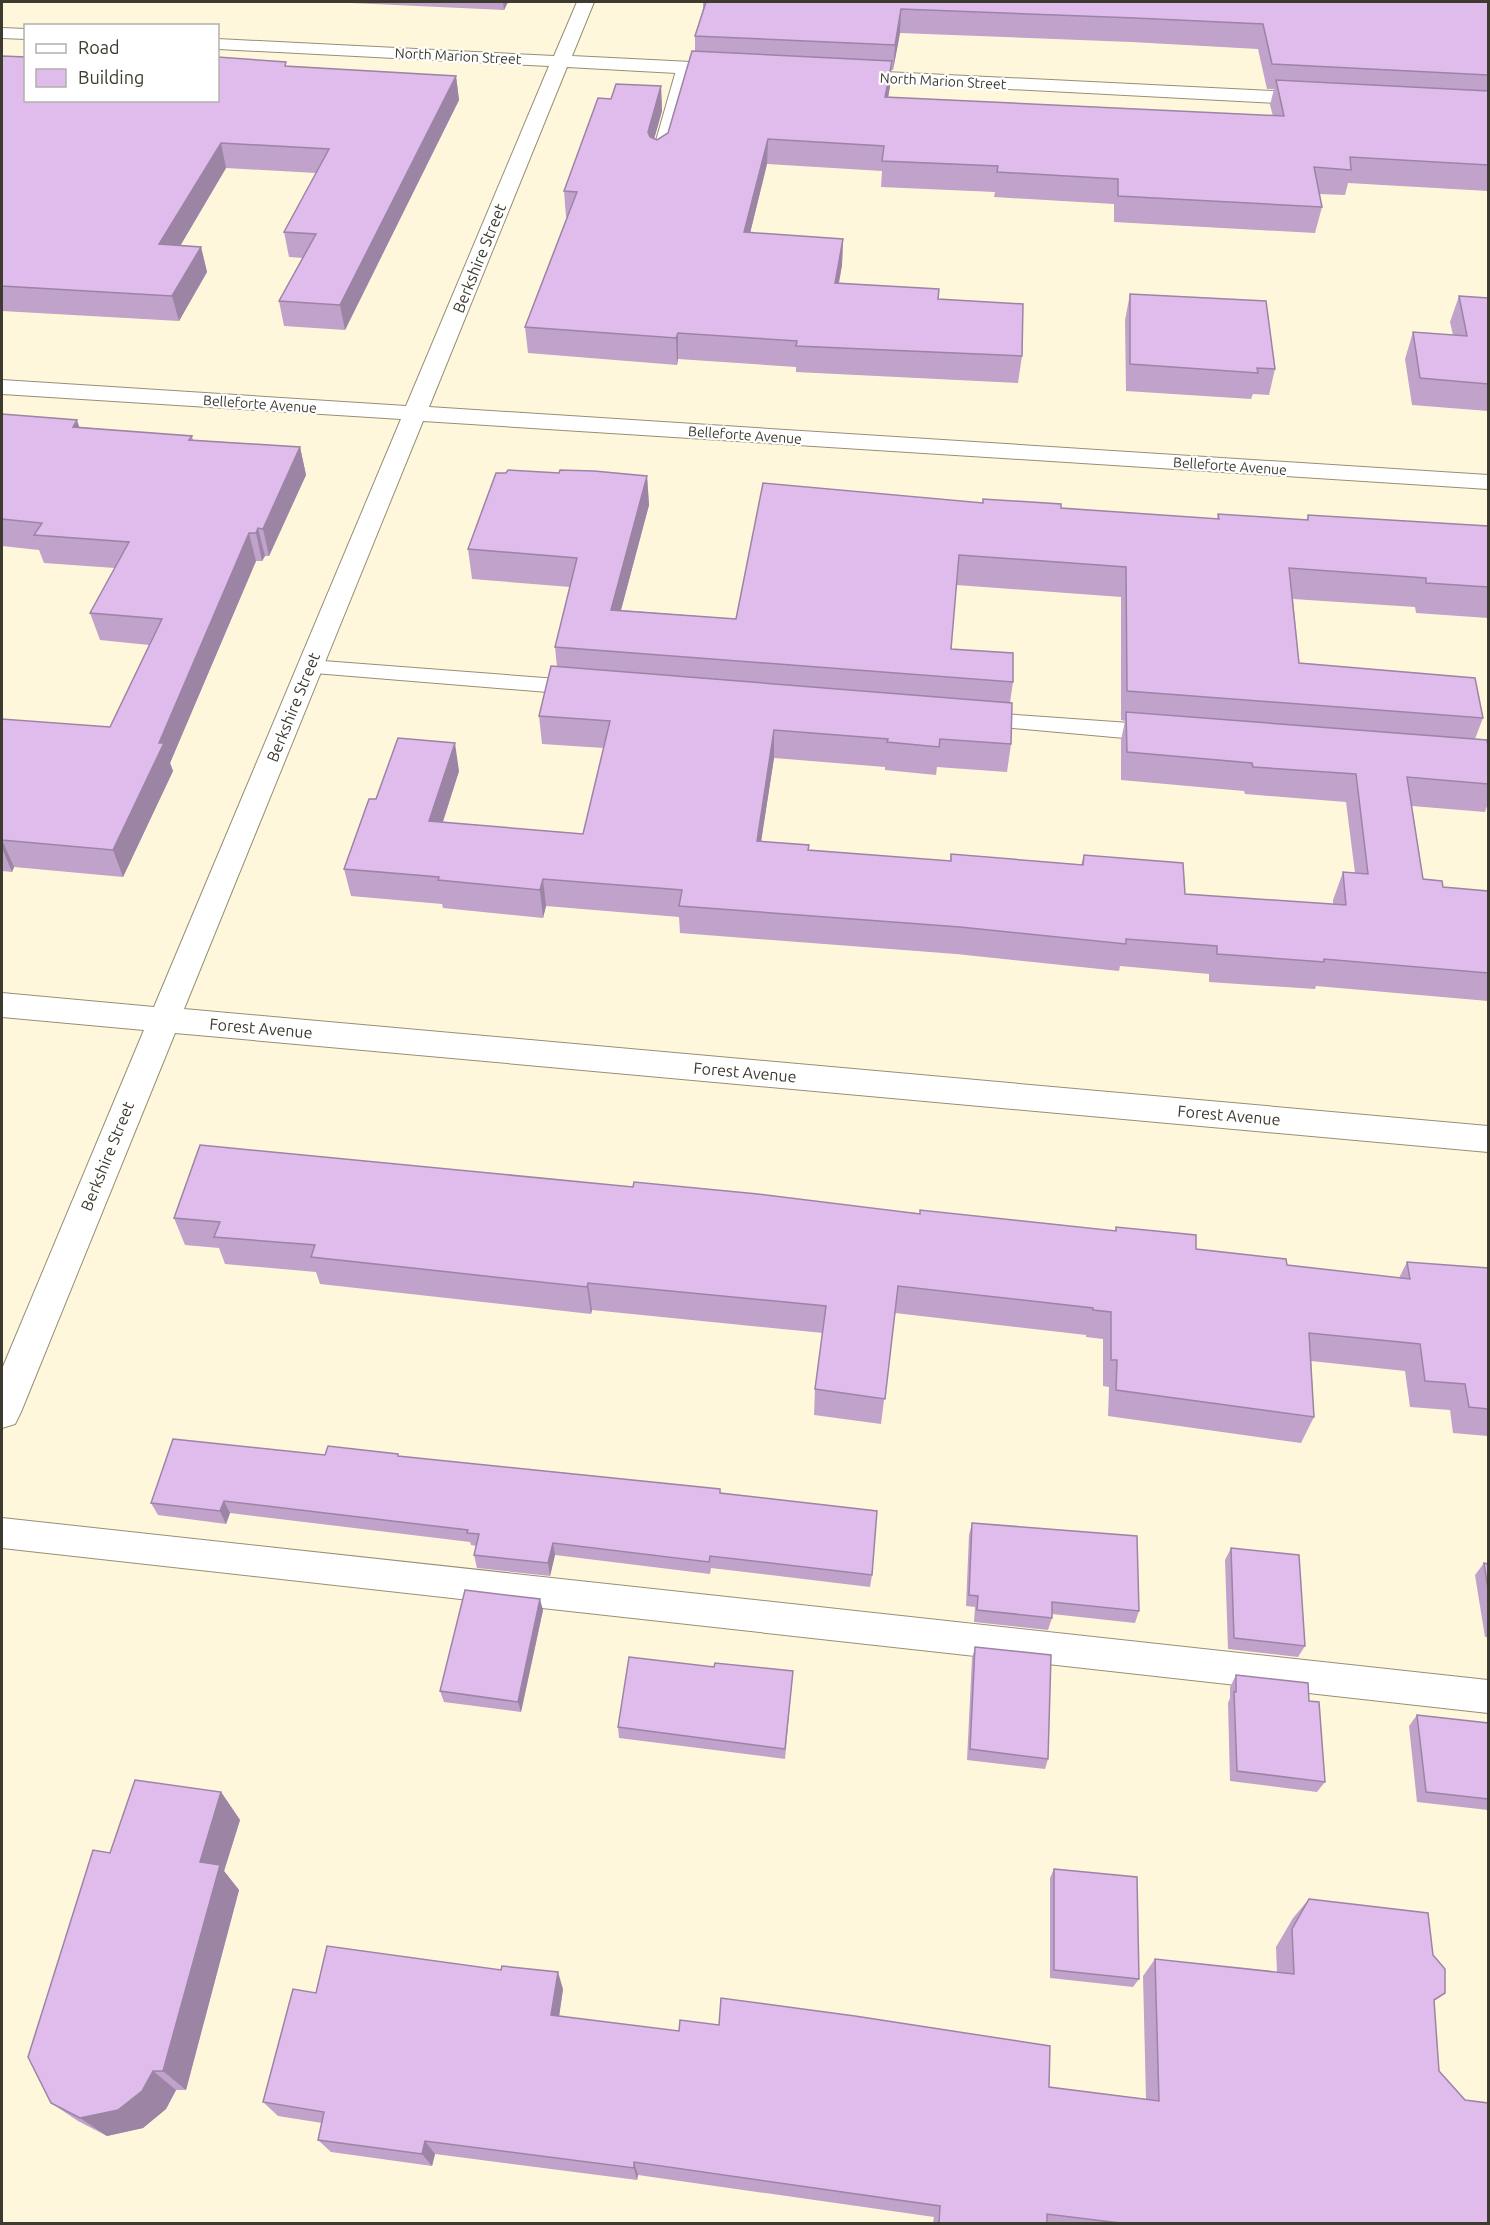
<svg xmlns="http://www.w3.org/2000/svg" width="1490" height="2225" font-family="Ubuntu,sans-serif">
<rect width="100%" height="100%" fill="#fff7dc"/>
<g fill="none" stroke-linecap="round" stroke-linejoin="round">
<defs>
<g id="lane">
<polygon points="685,62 693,67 667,158 659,163 653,161 651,158 677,67"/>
<polygon points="310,660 584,681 592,683 595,688 592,693 584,695 302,672 299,667 302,662"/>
<polygon points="975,712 1158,725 1166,728 1169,733 1166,738 1158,741 967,724 964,719 967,714"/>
<polygon points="2,1518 1488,1680 1488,1713 2,1548"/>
</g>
<g id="street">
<polygon points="577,2 594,2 572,56 731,64 740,70 731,76 567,67 429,407 1488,475 1488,489 423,421 184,1009 1488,1126 1488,1152 175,1033 21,1412 15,1424 2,1428 2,1369 144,1030 2,1017 2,993 154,1007 401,419 2,394 2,380 406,406 549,66 218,49 218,39 554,56"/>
<polygon points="2,28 26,29 26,39 2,38"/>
<polygon points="845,70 1315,93 1324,99 1315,105 838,80 836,76 838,72"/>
</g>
</defs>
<use href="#lane" stroke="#968f76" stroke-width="2"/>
<use href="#street" stroke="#968f76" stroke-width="2"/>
<use href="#lane" fill="#fff" fill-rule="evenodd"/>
<use href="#street" fill="#fff" fill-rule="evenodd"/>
</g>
<g fill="#c0a2cb" fill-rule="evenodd">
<polygon points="330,2 508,2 504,10"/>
<path d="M703 2H1488V194V191L1348 183 1345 195 1319 194 1322 207 1315 233 1114 222V204L994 197 995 192 881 187 882 171 767 164 750 233 843 239 842 265 839 283 938 299 1022 356 1018 383 796 372V367L678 359 677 365 528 353 525 327 567 217H566L564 191 611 99 661 86 662 111 654 139 657 140 668 133 695 51V36L703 9ZM900 33 1131 42 1258 49 1267 89H1274L1270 105 1273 116 888 98 890 86 891 70H893Z"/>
<polygon points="2,56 286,66 456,76 459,100 345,330 284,326 279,301 303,258 289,257 284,232 316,173 226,168 180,246 201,247 207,272 179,321 2,311"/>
<polygon points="1130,294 1275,369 1269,395 1253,394 1251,399 1126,391 1125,320"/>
<polygon points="1459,296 1488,298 1488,411 1412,405 1405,359 1413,332 1453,335 1450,322"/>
<polygon points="2,414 79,427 192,436 193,440 300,447 306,475 269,556 265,556 262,561 256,561 170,763 173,771 123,877 14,867 12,872 2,871 2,719 110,727 149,645 100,640 90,613 115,568 44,563 39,550 2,546"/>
<path d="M506 473H559L647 476 649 505 621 610 736 619 982 503 1217 519 1218 514 1307 520 1308 515 1488 526V618L1416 613 1415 607 1293 599 1299 663 1483 718 1475 739 1488 747V803L1485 812 1412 806 1423 879 1443 887 1488 891V1001L1316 986 1315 989 1209 982V974L1120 966 1119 971 956 954 680 933 679 917 546 906 543 918 443 908 442 904 351 896 344 869 376 799 459 771 443 822 583 834 604 748 542 744 539 716 557 667 555 647 570 587 472 579 468 549ZM956 585 1121 597V720L1125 721 1121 740V780L1244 791 1245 794 1346 802 1355 873 1343 872 1333 900V904L1185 894 1084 855 1081 865 951 854 950 861 809 850 761 841 774 758 885 767V770L936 775 937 767 1007 772 1011 744 1010 703 1013 682 951 649Z"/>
<polygon points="633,1187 1115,1231 1116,1227 1196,1249 1287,1265 1399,1278 1407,1262 1488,1268 1488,1436 1453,1433 1450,1410 1410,1407 1405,1371 1311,1361 1314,1417 1301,1443 1108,1416 1109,1387 1103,1386 1103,1339 1086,1337 1086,1335 895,1313 881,1424 814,1415 815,1389 823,1333 592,1310 591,1314 320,1284 316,1272 225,1264 219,1248 185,1245 174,1218"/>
<polygon points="325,1455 399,1457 720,1493 872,1575 870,1587 711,1568 710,1574 555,1555 550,1576 477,1568 474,1555 476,1546 471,1545 470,1542 230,1513 226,1524 158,1515 151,1503"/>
<polygon points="972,1523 1139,1611 1135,1623 1052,1614 1052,1618 1048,1630 974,1622 975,1607 966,1606 969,1535"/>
<polygon points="1231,1548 1305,1646 1298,1657 1228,1649 1225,1560"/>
<polygon points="1484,1563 1488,1564 1488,1637 1485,1637 1475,1575"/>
<polygon points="543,1610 521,1712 444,1702 440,1691"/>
<polygon points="975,1647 1048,1759 1045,1769 967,1760 972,1658"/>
<polygon points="1236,1675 1309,1701 1325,1782 1317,1792 1230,1781 1228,1703 1230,1698 1230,1687"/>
<polygon points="792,1682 785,1759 619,1738 618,1727"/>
<polygon points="1417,1715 1488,1723 1488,1810 1417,1802 1409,1726"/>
<polygon points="221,1792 240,1820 224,1871 239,1890 186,2090 176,2090 166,2109 143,2128 107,2136 78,2121 51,2103 110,1853"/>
<polygon points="1054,1869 1139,1979 1133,1987 1050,1978 1050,1878"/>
<polygon points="1309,1899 1434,2002 1439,2071 1488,2223 933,2223 934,2217 638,2175 637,2180 435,2154 432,2166 331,2152 318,2140 322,2123 278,2116 263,2102 316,1993 563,1989 559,2016 1049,2087 1146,2099 1143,1976 1155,1959 1277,1973 1276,1947 1293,1918"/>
</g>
<g fill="#9c84a5">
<polygon points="503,2 508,2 504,10"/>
<polygon points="901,9 900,33 893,70 895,45"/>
<polygon points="892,61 890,86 884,122 885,97"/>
<polygon points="456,76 459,100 345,330 340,305"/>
<polygon points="661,86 662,111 649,157 648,132"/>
<polygon points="768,139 767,164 744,258 744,232"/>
<polygon points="221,143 226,168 166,270 159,244"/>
<polygon points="843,239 842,265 834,309 835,283"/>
<polygon points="201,247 207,272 179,321 172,296"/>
<polygon points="678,333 678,359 677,365 676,338"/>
<polygon points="77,420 86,448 73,427"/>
<polygon points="300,447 306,475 269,556 263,529"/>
<polygon points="647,476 649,505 613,640 611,610"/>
<polygon points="258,528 265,556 262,561 256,533"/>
<polygon points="249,533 256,561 170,763 173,771 123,877 113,850"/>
<polygon points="774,730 774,758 757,868 757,841"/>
<polygon points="455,743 459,771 434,849 429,821"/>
<polygon points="2,840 14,867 12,872 2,848"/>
<polygon points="543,879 546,906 543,918 540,890"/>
<polygon points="588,1283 592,1310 591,1314 587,1287"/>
<polygon points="224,1501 230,1513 226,1524 220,1511"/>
<polygon points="553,1543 555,1555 550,1576 548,1563"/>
<polygon points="540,1599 543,1610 521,1712 518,1702"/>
<polygon points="221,1792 240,1820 224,1871 239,1890 186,2090 163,2071 200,1862"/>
<polygon points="558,1972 563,1989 557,2031 551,2015"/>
<polygon points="153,2071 176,2090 166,2109 143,2128 107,2136 80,2118"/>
<polygon points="425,2141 435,2154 432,2166 422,2154"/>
<polygon points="634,2162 638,2175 637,2180 634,2168"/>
</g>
<g fill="#dfbcec" stroke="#9c84a5" stroke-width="1.5">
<polygon points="706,2 1488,2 1488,75 1272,64 1263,24 1135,18 901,9 895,45 695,36"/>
<polygon points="692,51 892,61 885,97 1284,116 1276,80 1488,91 1488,165 1350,157 1351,170 1314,167 1322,207 1118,196 1118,179 997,172 998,166 882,161 884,146 768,139 744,232 843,239 835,283 939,289 938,299 1023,304 1022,356 796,346 797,341 678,333 676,338 525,327 577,192 564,191 598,98 611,99 616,84 661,86 648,132 650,137 657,140 668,133"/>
<polygon points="2,56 26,57 26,100 218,100 218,57 286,62 285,66 456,76 340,305 279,301 316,234 284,232 329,149 221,143 159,244 201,247 172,296 2,286"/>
<polygon points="1130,294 1266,301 1275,369 1257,368 1258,373 1130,364"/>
<polygon points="1459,296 1488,298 1488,384 1420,378 1413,332 1467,336"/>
<polygon points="2,414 77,420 73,427 192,436 189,440 300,447 263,529 258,528 256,533 249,533 159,743 164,743 113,850 2,840 2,841 2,719 110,727 162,619 90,613 129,542 34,535 42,523 2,519"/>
<polygon points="508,470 559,473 560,470 594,471 647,476 611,610 736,619 763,483 983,503 983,499 1061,504 1061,508 1219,519 1218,514 1308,520 1308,515 1488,526 1488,587 1426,583 1426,578 1289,568 1299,663 1475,678 1483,718 1127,691 1126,567 959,555 951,649 1013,653 1013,682 555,647 577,558 468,549 496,473 506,473"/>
<polygon points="551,666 1012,703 1011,744 940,739 939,747 887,742 888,739 774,730 757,841 809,845 808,850 951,861 951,854 1083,865 1084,855 1183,863 1185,894 1346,905 1343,872 1368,874 1356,774 1253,767 1252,763 1127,752 1126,712 1487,740 1488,747 1488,784 1407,777 1423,879 1442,881 1443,887 1488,891 1488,973 1324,959 1324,962 1217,954 1217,946 1126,939 1126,944 960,927 679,906 682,890 543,879 540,890 438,880 439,877 344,869 369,799 376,799 398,738 455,743 429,821 583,834 610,721 539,716"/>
<polygon points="200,1145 633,1187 634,1182 758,1194 920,1214 920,1210 1116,1231 1116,1227 1196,1235 1196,1249 1286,1259 1287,1265 1410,1279 1407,1262 1488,1268 1488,1409 1469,1407 1465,1384 1425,1381 1420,1344 1309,1333 1314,1417 1116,1390 1117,1360 1111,1360 1111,1312 1093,1310 1093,1308 898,1286 885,1399 815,1389 826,1306 588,1283 587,1287 311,1257 315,1245 214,1237 220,1222 174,1218"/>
<polygon points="173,1439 325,1455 328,1446 398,1454 398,1456 720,1489 720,1493 877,1511 872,1575 710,1556 709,1562 553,1543 548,1563 474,1555 479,1534 467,1533 468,1530 224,1501 220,1511 151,1503"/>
<polygon points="972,1523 1137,1536 1139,1611 1052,1602 1052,1618 977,1610 978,1596 969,1595"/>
<polygon points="1231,1548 1299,1555 1305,1646 1234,1638"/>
<polygon points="1484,1563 1488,1564 1488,1590"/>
<polygon points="465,1590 540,1599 518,1702 440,1691"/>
<polygon points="975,1647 1051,1655 1048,1759 970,1749"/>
<polygon points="629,1657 714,1667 715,1663 793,1671 785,1749 618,1727"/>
<polygon points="1236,1675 1308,1683 1309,1701 1319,1702 1325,1782 1237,1771 1234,1692 1236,1692"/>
<polygon points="1417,1715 1488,1723 1488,1799 1426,1792"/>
<polygon points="135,1780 221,1792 200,1862 220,1865 163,2071 153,2071 142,2091 118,2110 80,2118 51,2103 28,2057 93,1850 110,1853"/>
<polygon points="1054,1869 1137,1877 1139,1979 1054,1970"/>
<polygon points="1309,1899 1428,1913 1433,1955 1445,1969 1445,1993 1434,2000 1439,2071 1465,2100 1488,2103 1488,2223 1120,2223 1047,2214 1047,2223 939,2223 940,2206 634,2162 634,2168 425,2141 422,2154 318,2140 324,2112 263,2102 293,1989 316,1993 327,1946 501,1970 502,1966 558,1972 551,2015 679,2031 680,2020 719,2025 721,1998 855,2016 1050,2046 1049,2087 1159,2101 1155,1959 1294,1974 1292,1929"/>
</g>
<g text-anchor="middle" stroke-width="4.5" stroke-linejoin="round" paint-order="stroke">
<g font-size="14" fill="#3d3a2f" stroke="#fff">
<text transform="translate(458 56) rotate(3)" y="5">North Marion Street</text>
<text transform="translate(943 81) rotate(3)" y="5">North Marion Street</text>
<text transform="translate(260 404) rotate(4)" y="5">Belleforte Avenue</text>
<text transform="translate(745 435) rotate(4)" y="5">Belleforte Avenue</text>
<text transform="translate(1230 466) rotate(4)" y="5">Belleforte Avenue</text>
</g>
<g font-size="16" fill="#3d3a2f" stroke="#fff">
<text transform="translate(479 258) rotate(-68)" y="6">Berkshire Street</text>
<text transform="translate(293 707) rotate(-68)" y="6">Berkshire Street</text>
<text transform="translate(261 1028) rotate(5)" y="6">Forest Avenue</text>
<text transform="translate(745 1072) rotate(5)" y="6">Forest Avenue</text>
<text transform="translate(1229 1115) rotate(5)" y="6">Forest Avenue</text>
<text transform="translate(107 1156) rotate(-68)" y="6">Berkshire Street</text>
</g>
</g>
<rect width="1490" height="2225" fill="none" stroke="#3d3a2f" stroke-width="6"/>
<rect x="24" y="24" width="195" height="78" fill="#ffffff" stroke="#b1b0ac" stroke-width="1.5"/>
<rect x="36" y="44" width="30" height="9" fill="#ffffff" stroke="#b1b0ac" stroke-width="1.5"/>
<text x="78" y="54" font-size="18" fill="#3d3a2f">Road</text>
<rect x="36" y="69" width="30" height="18" fill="#dfbcec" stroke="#b1b0ac" stroke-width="1.5"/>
<text x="78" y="84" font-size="18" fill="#3d3a2f">Building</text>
</svg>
